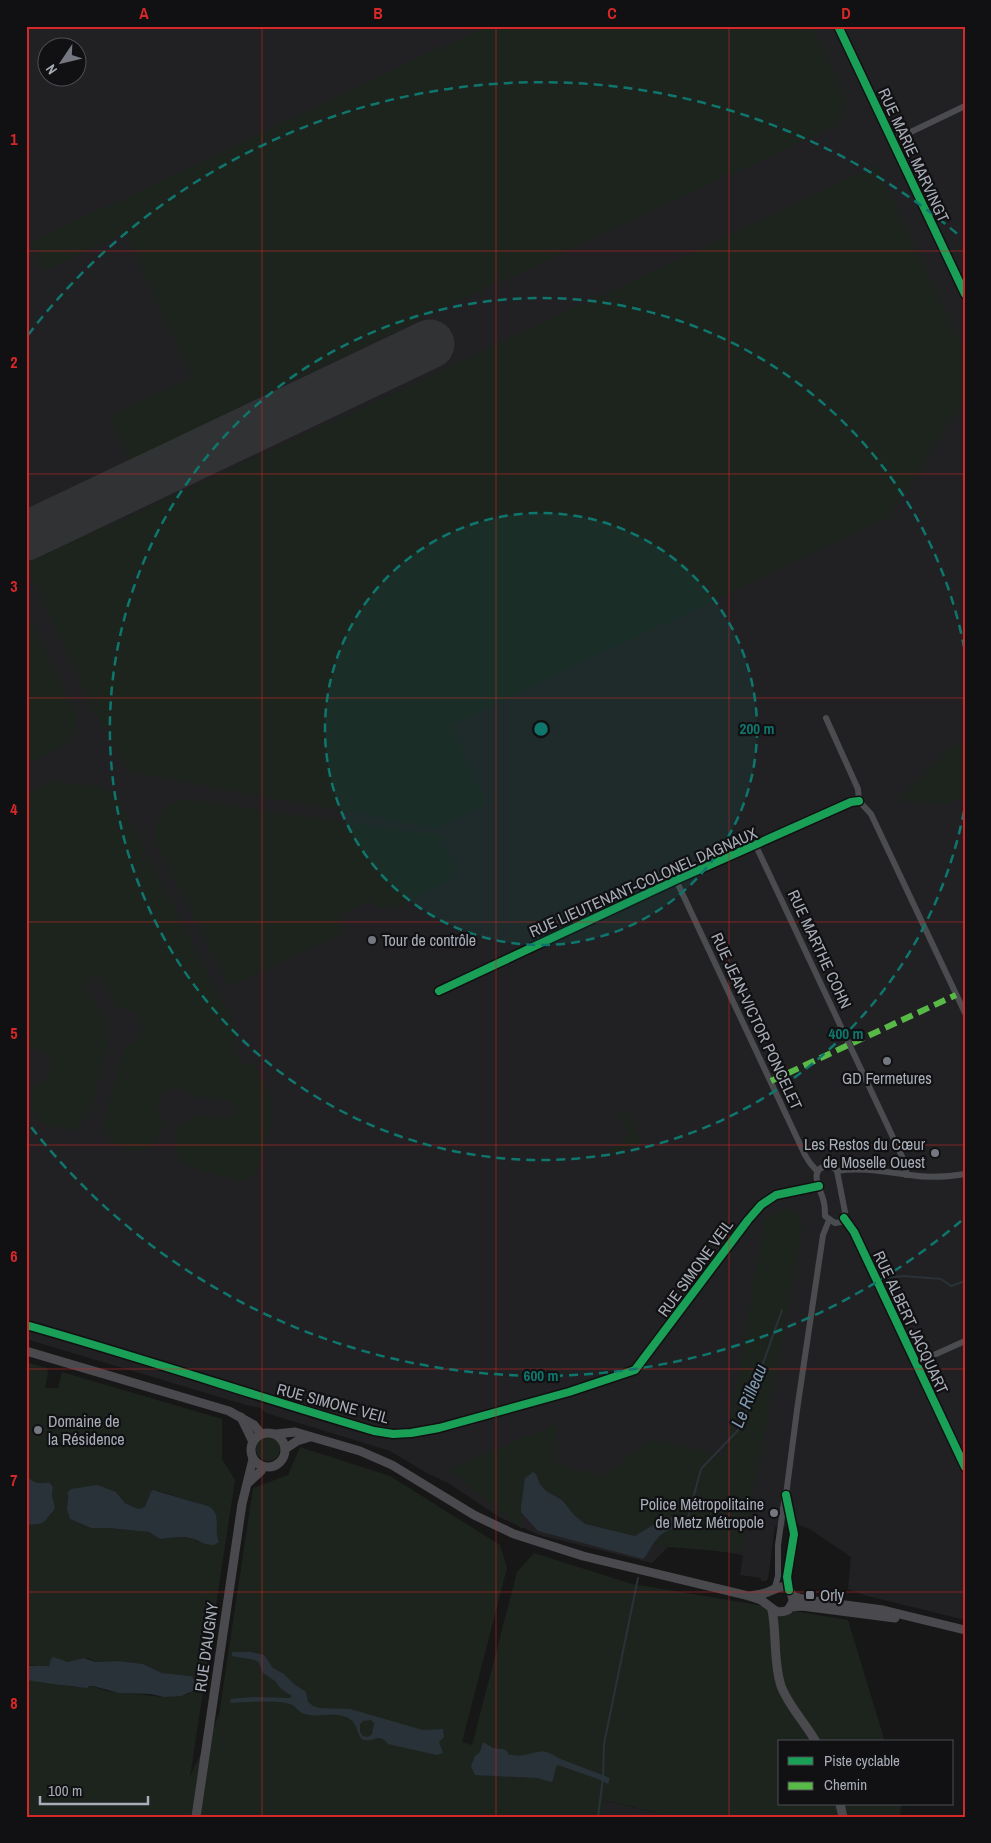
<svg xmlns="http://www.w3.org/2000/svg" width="991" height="1843" font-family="'Archivo Narrow',sans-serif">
<rect width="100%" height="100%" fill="#171717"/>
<g fill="#212123" fill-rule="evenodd">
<path d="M26 26H965V1620L864 1595 848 1589 851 1557 811 1530 795 1523 783 1527 775 1526 768 1579 766 1581H761V1578L740 1575 743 1555 671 1544 652 1563 539 1535 499 1517 448 1483 425 1472 390 1451 266 1413 261 1408 246 1405 26 1339ZM48 48H78V78H48Z"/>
<polygon points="604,1800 672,1817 602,1817"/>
</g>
<g fill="#1d241e" fill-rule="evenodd">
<polygon points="486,26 812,26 847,101 835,126 418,320 129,460 110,416 192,377 125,233 43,271 30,243"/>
<polygon points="877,165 965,354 965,399 887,518 451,725 487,803 436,828 129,772 93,709 26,564 443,370"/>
<path d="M26 611 76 713C80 746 51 753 26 764Z"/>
<polygon points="965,742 965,796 944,804 897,801 947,750"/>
<path d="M52 781 105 788 115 794 121 803 238 1033C229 1049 236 1064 254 1065L272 1099 274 1114 258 1169 250 1178 238 1181 184 1165C176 1155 171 1140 178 1128 182 1123 189 1120 193 1115L229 1119 231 1118 232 1114H235L236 1108 231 1107 232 1102 191 1096 182 1089H170L160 1096 157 1107 160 1118 165 1123 152 1147 141 1151H133L113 1144 105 1133 103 1124 125 1046C151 1038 144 1005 117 1009L99 976 95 978 93 975 87 978 90 983 85 986 105 1021V1033L109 1041 89 1113 84 1122 70 1131 41 1123C30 1110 31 1101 35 1085L46 1079C58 1062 47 1044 26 1049V794Z"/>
<path d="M181 799 440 835 457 872 447 883 392 909 376 906 371 900 338 915 345 932 237 983 228 985 155 841C155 818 161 810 181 799Z"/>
<polygon points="625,1109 641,1142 611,1156 608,1149 629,1138 617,1112"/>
<path d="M790 1208 803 1226 742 1553 668 1547 583 1522C574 1516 570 1509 563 1501 554 1491 545 1493 537 1478L523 1485 521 1507 522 1529 448 1469 557 1424 553 1463 602 1476 651 1439 724 1456 765 1218Z"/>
<path d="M26 1362 47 1368 48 1374 45 1388H58L62 1372 222 1419V1459L235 1480 190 1777 219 1715 253 1488 288 1475 300 1447 390 1476 500 1545 507 1568 462 1742 472 1745 517 1572 534 1553 632 1584 848 1620 885 1742H780V1804H901L900 1817H672L605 1800 602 1817H26V1680L46 1682 74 1687 93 1686 106 1691 164 1697 189 1694 191 1676 162 1673 143 1664 119 1661 95 1662 88 1658 68 1662 58 1660C42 1671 42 1664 26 1666V1525C40 1525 49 1520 55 1507L52 1496 53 1488 52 1484C39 1480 36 1486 26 1475ZM88 1487 116 1492 125 1503 138 1509 145 1507C151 1500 148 1490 159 1491L208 1506 217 1519 216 1536 199 1542 191 1538 174 1536 164 1539 149 1532 109 1528H91L70 1519 67 1509V1496L79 1488Z"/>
<circle cx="268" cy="1449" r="12"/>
</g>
<g fill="#2a3239" fill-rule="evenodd">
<path d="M533 1472 536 1474 540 1484 546 1491 562 1500 574 1515 585 1524 635 1536 663 1519 674 1517 688 1520 692 1526 690 1529C679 1524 664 1530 657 1539 651 1545 649 1553 643 1559L538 1531 521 1512V1507L525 1478Z"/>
<path d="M26 1475C35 1485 38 1482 50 1483L53 1487 52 1496 55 1507 54 1510 44 1522 39 1524 26 1525Z"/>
<path d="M97 1485 116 1492 125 1503 138 1509 145 1507 151 1492 153 1490 208 1506C223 1514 213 1530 219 1542L214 1545C206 1545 201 1542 194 1539 182 1535 171 1538 160 1539L149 1532 109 1528H91L70 1519 67 1509 68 1492 71 1489Z"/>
<path d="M232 1652H251L264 1655 273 1668 284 1674 294 1684 306 1692 308 1702 313 1706 319 1708 350 1709 423 1730 443 1729 444 1737 439 1742 443 1753 437 1755 388 1744C378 1732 376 1742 363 1740 356 1734 358 1725 351 1720 340 1711 322 1717 309 1715 297 1713 297 1706 290 1704 278 1700 244 1702 231 1703L230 1699 253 1697 290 1698 292 1696 281 1689 275 1681 263 1673 259 1663 255 1660 232 1656ZM371 1720 374 1723 372 1734 368 1737 363 1736 360 1732V1724L363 1721Z"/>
<path d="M53 1657 68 1662 84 1658 95 1662 119 1661 143 1664 162 1673 191 1676 196 1681 195 1690 181 1696 164 1697 151 1694 119 1693 93 1686H89L87 1688C67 1686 47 1683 26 1680V1666H49L51 1659Z"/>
<path d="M483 1742C486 1744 490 1746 493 1748 497 1749 502 1748 505 1750 511 1754 505 1754 512 1755 531 1759 538 1743 558 1758L610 1778 608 1784 598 1779 558 1765 556 1767 553 1780 551 1782 537 1778 475 1775 471 1766 475 1756 480 1752Z"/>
</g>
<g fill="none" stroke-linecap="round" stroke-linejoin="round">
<g stroke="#2a3239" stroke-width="2">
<polyline points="884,1278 904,1276 941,1279 951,1286 965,1281"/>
<polyline points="687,1521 701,1469 740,1428 782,1310"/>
<polyline points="598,1817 603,1778 604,1744 638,1578"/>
</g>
<polyline stroke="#313233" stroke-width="49" points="26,536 430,344"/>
<g stroke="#4b4c50" stroke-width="6">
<polyline points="838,26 965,294"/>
<polyline points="892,141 965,106"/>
<polyline points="826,718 858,789 859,801 871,814 965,1013"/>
<polyline points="756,846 906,1165 906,1175"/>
<polyline points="676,880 805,1155 810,1163 817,1171"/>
<polyline points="439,991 676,880 851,802 859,801"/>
<path d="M827 1166 833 1167 837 1171 845 1212 841 1222 835 1223 825 1216C825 1210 825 1205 823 1199 820 1188 808 1169 827 1166Z"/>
<path d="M837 1171C861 1167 886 1172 910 1175 928 1178 947 1177 965 1174"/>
<polyline points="844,1218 854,1232 965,1467"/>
<path d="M26 1325C143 1358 258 1397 374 1431L393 1434 411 1433 439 1428 569 1392 635 1370 748 1220 761 1205 776 1195 819 1186"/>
<polyline points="916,1363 965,1341"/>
<polyline points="786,1495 794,1534 787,1577 789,1590"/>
<polyline points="775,1587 778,1576 778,1545 784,1502 786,1495 797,1410 823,1235 829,1220"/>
</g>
<g stroke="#4a4a4e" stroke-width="9">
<polyline points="26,1351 229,1411 254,1425 261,1434"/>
<polyline points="241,1417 253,1442"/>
<circle cx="268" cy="1450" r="17"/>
<path d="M276 1434 295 1432 360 1451 392 1465 474 1515 514 1534 583 1556 749 1596C755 1598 761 1599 765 1603 774 1609 777 1615 788 1610 792 1605 794 1601 792 1595 786 1579 774 1591 765 1593 760 1595 755 1595 749 1596"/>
<polyline points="285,1449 297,1441 310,1437"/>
<polyline points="248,1483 261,1471 263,1467"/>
<polyline points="792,1596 807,1600 883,1610 965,1630"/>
<polyline points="790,1607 802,1606 895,1618"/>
<path d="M772 1610C777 1635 773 1661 781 1686 789 1707 805 1722 816 1742"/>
<polyline points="840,1804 843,1817"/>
<polyline points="196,1817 242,1504 253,1459"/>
</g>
<polyline stroke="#58b947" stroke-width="6" stroke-dasharray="12 6" stroke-linecap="butt" points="771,1081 956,995"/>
<defs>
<g id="cycleway">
<polyline points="838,26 965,294"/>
<polyline points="439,991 676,880 851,802 859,801"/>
<polyline points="844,1218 854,1232 965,1467"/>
<path d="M26 1325C143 1358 258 1397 374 1431L393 1434 411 1433 439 1428 569 1392 635 1370 748 1220 761 1205 776 1195 819 1186"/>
<polyline points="786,1495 794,1534 787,1577 789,1590"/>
</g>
</defs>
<use href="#cycleway" stroke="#111113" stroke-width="11"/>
<use href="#cycleway" stroke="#1a9f57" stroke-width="8"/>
</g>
<path fill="none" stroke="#d62828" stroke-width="1" stroke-opacity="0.55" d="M262 26V1817M496 26V1817M729 26V1817M26 251H965M26 474H965M26 698H965M26 922H965M26 1145H965M26 1369H965M26 1592H965"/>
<circle cx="541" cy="729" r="216" fill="#0f766e" fill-opacity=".12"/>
<g fill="none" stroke="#0f766e" stroke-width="2.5" stroke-dasharray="9 6">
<circle cx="541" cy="729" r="216"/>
<path d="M964 811A431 431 0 1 1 964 647"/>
<path d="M961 1221A647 647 0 0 1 28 1123M28 335A647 647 0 0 1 961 237"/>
</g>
<g fill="#757880" stroke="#111113" stroke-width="2">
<circle cx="372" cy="940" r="5"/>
<circle cx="887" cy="1061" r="5"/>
<circle cx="935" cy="1153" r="5"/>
<circle cx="38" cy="1430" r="5"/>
<circle cx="774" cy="1513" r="5"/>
<rect x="805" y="1590" width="10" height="10" rx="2.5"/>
</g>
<g text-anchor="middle" stroke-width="4.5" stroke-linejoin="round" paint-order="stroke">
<g font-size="16" fill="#a8adb8" stroke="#111113">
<text transform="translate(914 155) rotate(65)" y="6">RUE MARIE MARVINGT</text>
<text transform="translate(643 882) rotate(-24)" y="6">RUE LIEUTENANT-COLONEL DAGNAUX</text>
<text transform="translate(820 949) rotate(65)" y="6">RUE MARTHE COHN</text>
<text transform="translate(757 1021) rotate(65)" y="6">RUE JEAN-VICTOR PONCELET</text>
<text transform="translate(695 1268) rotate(-54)" y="6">RUE SIMONE VEIL</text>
<text transform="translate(911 1322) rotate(65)" y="6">RUE ALBERT JACQUART</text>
<text transform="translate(333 1403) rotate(15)" y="6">RUE SIMONE VEIL</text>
<text transform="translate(206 1647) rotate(-82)" y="6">RUE D'AUGNY</text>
</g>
<g font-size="16" fill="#a8adb8" stroke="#111113" text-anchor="start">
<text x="382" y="946">Tour de contrôle</text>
<text x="887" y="1084" text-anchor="middle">GD Fermetures</text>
<text x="925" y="1150" text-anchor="end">Les Restos du Cœur<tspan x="925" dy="18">de Moselle Ouest</tspan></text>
<text x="48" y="1427">Domaine de<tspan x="48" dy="18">la Résidence</tspan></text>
<text x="764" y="1510" text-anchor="end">Police Métropolitaine<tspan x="764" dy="18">de Metz Métropole</tspan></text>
<text x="820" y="1601">Orly</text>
</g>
<g font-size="18" font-style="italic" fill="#7f9bb3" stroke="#111113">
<text transform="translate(749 1396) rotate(-68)" y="6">Le Rilleau</text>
</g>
</g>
<circle cx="541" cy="729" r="8" fill="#0f766e" stroke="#111113" stroke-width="2.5"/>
<g font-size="15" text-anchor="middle" font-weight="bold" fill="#0f766e" stroke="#111113" stroke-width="4.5" stroke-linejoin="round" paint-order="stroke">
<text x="757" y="734">200 m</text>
<text x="846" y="1039">400 m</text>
<text x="541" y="1381">600 m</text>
</g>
<rect width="991" height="1843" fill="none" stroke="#111113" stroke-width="55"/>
<rect x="778" y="1740" width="175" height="65" fill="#111113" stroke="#4d4f55"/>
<rect x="788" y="1757" width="25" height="8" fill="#1a9f57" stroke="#4d4f55"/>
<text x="824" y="1766" font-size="15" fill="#a8adb8">Piste cyclable</text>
<rect x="788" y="1782" width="25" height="8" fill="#58b947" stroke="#4d4f55"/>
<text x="824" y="1790" font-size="15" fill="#a8adb8">Chemin</text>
<g transform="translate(62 62) rotate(235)"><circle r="24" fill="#111113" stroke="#4d4f55"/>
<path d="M0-4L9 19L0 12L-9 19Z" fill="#757880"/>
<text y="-8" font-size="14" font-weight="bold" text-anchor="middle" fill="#a8adb8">N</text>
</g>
<path d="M40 1796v8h108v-8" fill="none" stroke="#a8adb8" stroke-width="2.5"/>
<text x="48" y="1796" font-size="15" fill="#a8adb8" stroke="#111113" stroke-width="4" paint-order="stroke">100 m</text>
<rect x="28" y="28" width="936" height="1788" fill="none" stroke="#d62828" stroke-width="2"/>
<g font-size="16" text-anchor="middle" font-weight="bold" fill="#d62828">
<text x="144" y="19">A</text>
<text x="378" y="19">B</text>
<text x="612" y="19">C</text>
<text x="846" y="19">D</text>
<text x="14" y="145">1</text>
<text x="14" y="368">2</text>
<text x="14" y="592">3</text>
<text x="14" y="815">4</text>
<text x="14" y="1039">5</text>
<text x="14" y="1262">6</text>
<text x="14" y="1486">7</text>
<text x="14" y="1709">8</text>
</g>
</svg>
